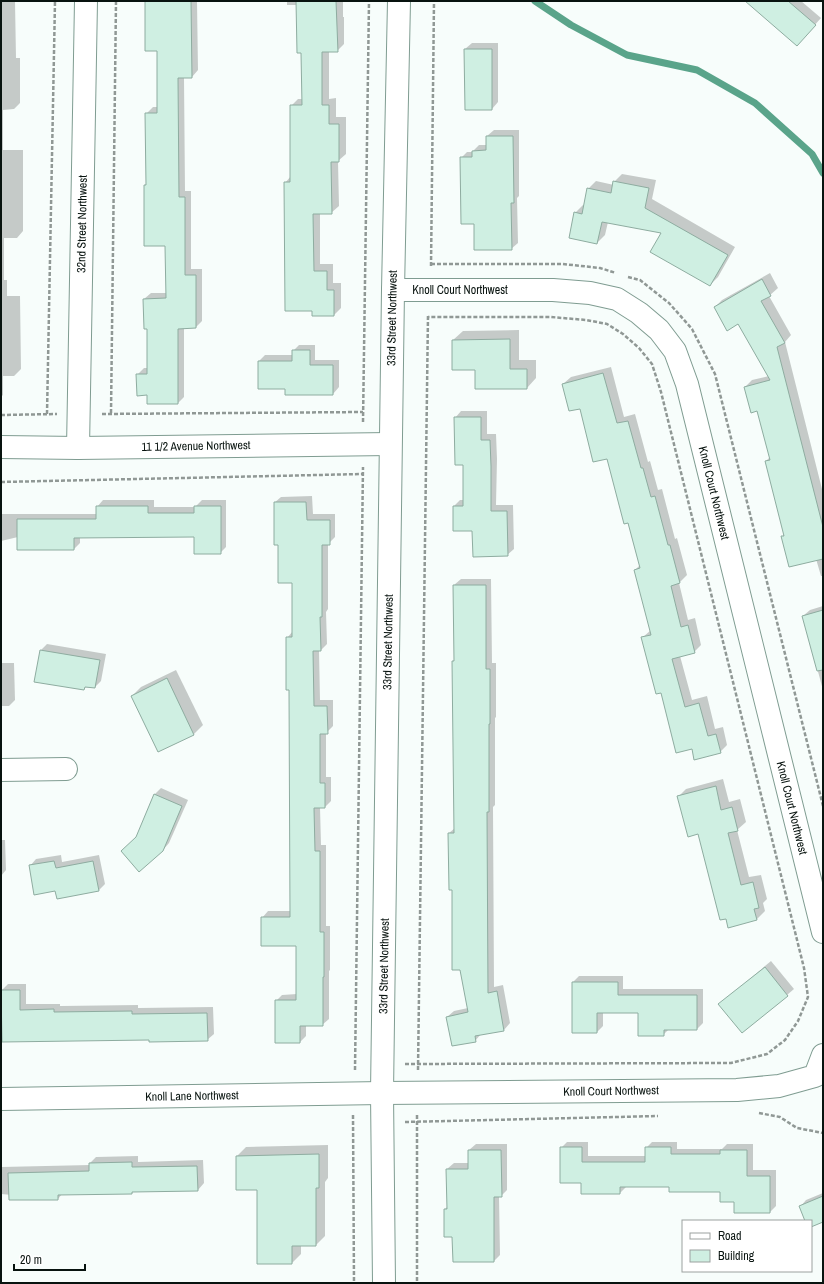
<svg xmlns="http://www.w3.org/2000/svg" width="824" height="1284" font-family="'Archivo Narrow',sans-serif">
<rect width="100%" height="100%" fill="#f7fdfb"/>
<g fill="#0003">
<polygon points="1,1 15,1 16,58 20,58 20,103 14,109 3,110 3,150 23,150 23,231 17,238 4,238 4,280 7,280 7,296 20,296 21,369 14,376 3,376 3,395 1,397"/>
<polygon points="146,1 197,1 198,70 192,77 184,77 185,191 191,191 191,269 202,269 202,321 196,327 184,328 184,397 178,403 147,394 137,375 144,368 148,368 148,328 144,299 151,293 167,293 166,245 145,185 147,183 146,114 153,107 158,107 158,50"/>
<polygon points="287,1 343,1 343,17 344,17 344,44 337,51 329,51 329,99 336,98 336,117 346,117 346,154 338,161 339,206 331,213 320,213 320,264 333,264 333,283 341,283 341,308 334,315 313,310 285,183 291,176 291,106 298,99 303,99 302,52 297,5 287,5"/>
<polygon points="748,1 801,1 821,18 797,45"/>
<polygon points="472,43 498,43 498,102 492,109 465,49"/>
<polygon points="494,130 519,130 519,196 517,198 518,243 511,249 475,223 461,158 467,152 472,152 479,145 487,145 487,136"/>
<polygon points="622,174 656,180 652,199 735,247 718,277 710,285 662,232 608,222 605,235 597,243 575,213 583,205 585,205 588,189 596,181 614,185 614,182"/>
<polygon points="770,273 778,288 769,296 791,335 785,342 823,493 823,576 821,576 816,559 782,537 784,534 766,461 770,457 758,410 745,387 752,380 769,376 739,323 715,307 722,300"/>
<polygon points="519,330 519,360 536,360 536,378 527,388 476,388 476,369 453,340 463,331"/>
<polygon points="299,345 315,345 315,360 339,360 339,387 333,394 286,394 286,388 259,361 265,355 293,355 293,351"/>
<polygon points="611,367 624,417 635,414 648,462 650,461 658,490 662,489 675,539 677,538 687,575 679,583 688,620 695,618 701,645 694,652 680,656 692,700 707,696 715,729 723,727 727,745 720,752 692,748 662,692 642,638 651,630 635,570 640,565 628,522 607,457 580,407 563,384 571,377"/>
<polygon points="461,411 487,411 487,434 496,434 497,459 496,505 513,505 514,549 507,555 473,530 454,506 460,500 464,500 464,464 455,418"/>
<polygon points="312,496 313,514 335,514 335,537 328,544 328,609 326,612 327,644 321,650 319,650 320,700 333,700 333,726 326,733 326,777 331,777 331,801 325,807 320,807 321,845 326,845 326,926 330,926 330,970 329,971 329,1019 322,1025 306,1025 306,1036 300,1042 276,1001 282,995 297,994 297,945 262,918 268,911 291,911 290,688 287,638 293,631 293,582 279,544 274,503 281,497"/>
<polygon points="103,500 154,500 154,507 195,507 202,500 226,500 226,547 220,553 195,536 80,537 80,543 74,549 18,549 18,537 1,541 1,514 97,514 97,507"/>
<polygon points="461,579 491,579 492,663 496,663 496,717 495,718 495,805 493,807 494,987 503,985 510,1023 504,1030 481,1034 475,1041 447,1017 454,1011 468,1008 453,889 449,833 455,828 453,661 455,659 454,585"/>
<polygon points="823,606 823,690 803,616 810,610"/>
<polygon points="47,644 106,654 101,681 95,687 87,686 83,689 41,650"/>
<polygon points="1,663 14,663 15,700 9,706 1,706"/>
<polygon points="176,670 203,725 194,734 158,751 132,696 141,687"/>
<polygon points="723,779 729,802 740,799 746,822 737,830 749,877 761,875 767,899 763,903 765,911 757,919 729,927 699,833 678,797 686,789"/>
<polygon points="161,788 188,800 169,843 163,850 137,837 154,795"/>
<polygon points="1,840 5,840 6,870 1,876"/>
<polygon points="61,855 62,862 99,855 105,884 99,890 56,890 30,866 36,859"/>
<polygon points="771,961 794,989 787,995 720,1004"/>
<polygon points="579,976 623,976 623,989 703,989 703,1023 697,1029 669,1029 663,1035 639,1012 603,1012 603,1026 597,1032 573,982"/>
<polygon points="8,984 26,984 26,1004 60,1004 60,1006 138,1005 138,1008 213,1007 214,1034 207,1040 1,1037 2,990"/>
<polygon points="567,1142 588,1142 588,1156 646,1156 646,1148 652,1142 677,1142 677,1149 722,1149 727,1144 753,1144 753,1170 776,1170 776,1206 770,1212 735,1201 721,1191 670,1186 626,1187 620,1193 582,1182 561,1148"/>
<polygon points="476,1144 507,1144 507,1190 501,1196 499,1196 500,1255 494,1261 453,1236 445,1209 448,1206 447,1169 454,1163 469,1163 469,1150"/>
<polygon points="328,1145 328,1178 325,1182 325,1236 316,1245 301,1245 301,1254 292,1263 258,1189 237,1156 246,1147"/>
<polygon points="138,1156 138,1162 203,1160 204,1183 198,1190 134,1191 132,1193 62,1194 58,1199 1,1194 1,1167 90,1165 90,1163 96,1157"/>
<polygon points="823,1193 823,1221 811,1226 811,1221 806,1221 800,1207 806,1200"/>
</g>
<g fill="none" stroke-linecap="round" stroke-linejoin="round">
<polyline stroke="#5aa48a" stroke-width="7" points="535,1 571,25 627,55 697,70 755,103 812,154 823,173"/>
</g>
<g fill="#cfefe2" stroke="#8eaca0">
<polygon points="145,1 191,1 192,78 178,78 179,197 185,197 185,275 196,275 196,328 178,329 178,404 147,404 147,395 137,396 136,374 147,374 147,329 144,329 143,299 166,298 165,246 144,246 144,185 146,185 145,113 157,113 157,51 145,51"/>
<polygon points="296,1 336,1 338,52 322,52 322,105 329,105 329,124 339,124 339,162 331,162 332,214 313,214 314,271 327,271 327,290 334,290 334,316 312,316 312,311 285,311 284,182 290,182 290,105 302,105 301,53 297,53"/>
<polygon points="745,1 788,1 816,25 797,46"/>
<polygon points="464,49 492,49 492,110 465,110"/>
<polygon points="486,136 513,136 514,203 511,203 512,250 474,250 474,224 461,224 460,157 472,157 472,151 486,150"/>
<polygon points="613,181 649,188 645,208 728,255 710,286 650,252 661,233 602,222 597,244 569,238 574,212 582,214 587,188 611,193"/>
<polygon points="762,279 771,296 761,301 785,343 777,347 823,527 823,559 789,567 781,536 784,536 765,461 770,460 757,411 751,413 744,387 770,380 738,324 727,331 714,307"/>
<polygon points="510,339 510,369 527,369 527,389 475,389 475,370 452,370 452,340"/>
<polygon points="292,350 310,350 310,365 333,365 333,395 285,395 285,389 258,389 258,361 292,361"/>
<polygon points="603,373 617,423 628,421 641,468 643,468 651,497 655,496 668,545 670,545 680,583 671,586 681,627 688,625 695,653 672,659 685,707 699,703 708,736 716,734 721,753 694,760 692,749 676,753 661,693 656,694 641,637 651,635 634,570 640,568 628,523 624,524 607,459 593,462 580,409 569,411 562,384"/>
<polygon points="454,417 481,417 481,440 490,440 491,466 491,511 507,511 508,556 473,557 472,531 453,531 453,506 463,506 463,465 455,465"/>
<polygon points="274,502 306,502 307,520 330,520 330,545 322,545 322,617 320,617 321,651 313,651 314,706 327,706 328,734 320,734 320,783 325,783 325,808 314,808 315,851 320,851 320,932 324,932 324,977 323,977 323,1026 300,1026 300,1043 275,1043 275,1000 296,1000 296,946 261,946 261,917 290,917 289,690 286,690 286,637 292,637 292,583 278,583 278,545 274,545"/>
<polygon points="96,506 148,506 148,513 194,513 194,506 221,506 221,554 194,554 194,537 74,538 74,550 17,550 17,519 96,519"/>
<polygon points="453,585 486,585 486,669 490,669 490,724 489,724 489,812 487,812 488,993 497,991 504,1031 475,1036 476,1042 452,1046 446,1017 468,1012 460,970 452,970 452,890 449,890 448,833 454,833 452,661 454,661"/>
<polygon points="823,610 823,670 817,671 802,616"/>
<polygon points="40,650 100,660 95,688 85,687 84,690 34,682"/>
<polygon points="167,678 194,735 158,752 131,696"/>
<polygon points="716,786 721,810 732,807 738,831 728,833 741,885 753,882 759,908 754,909 757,920 728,928 726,919 720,920 698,834 688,837 677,796"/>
<polygon points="154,794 182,806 163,851 139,872 121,851 136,837"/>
<polygon points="54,861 56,868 93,861 99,891 57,899 55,891 34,895 29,865"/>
<polygon points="765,967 788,996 742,1033 718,1004"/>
<polygon points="572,982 618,982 618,995 697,995 697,1030 664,1030 664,1036 638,1036 638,1013 597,1013 597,1033 572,1033"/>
<polygon points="1,990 20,990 20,1010 54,1009 54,1012 132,1011 132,1014 207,1013 208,1041 149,1042 149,1040 2,1042"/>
<polygon points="560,1147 582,1147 582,1162 645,1162 645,1147 671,1147 671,1154 720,1154 720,1150 747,1150 747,1176 770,1176 770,1213 734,1213 734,1202 720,1202 720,1192 669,1192 669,1187 620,1187 620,1194 581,1194 581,1183 560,1183"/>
<polygon points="468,1150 501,1150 502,1197 494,1197 494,1262 453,1262 452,1237 444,1237 444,1209 447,1209 446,1169 468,1169"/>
<polygon points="319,1154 319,1188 316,1188 316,1246 292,1246 292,1264 257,1264 257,1190 236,1190 236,1156"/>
<polygon points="132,1162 132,1167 197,1166 198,1191 132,1192 132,1194 58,1195 58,1200 9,1200 8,1173 89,1171 89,1163"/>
<polygon points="823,1196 823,1222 811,1227 811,1221 805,1221 799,1206"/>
</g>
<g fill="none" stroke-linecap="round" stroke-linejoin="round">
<defs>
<g id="minor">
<polyline points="393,290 553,290 590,293 617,299 639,313 659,330 675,351 687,384 823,932"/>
<polyline points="1,447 78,448 390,444"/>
<polyline points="78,448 86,1"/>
<polyline points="1,770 66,769"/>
<polyline points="1,1099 382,1093 737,1090 779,1086 815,1076 823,1055"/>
</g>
<polyline id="tertiary" points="384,1283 382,1093 393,290 399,1"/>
</defs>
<use href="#minor" stroke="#7f9c91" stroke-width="24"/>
<use href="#tertiary" stroke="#7f9c91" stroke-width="24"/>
<g stroke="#909895" stroke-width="2.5" stroke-dasharray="4 2" stroke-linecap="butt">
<polyline points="431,264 563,264 600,268 616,273"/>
<polyline points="431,266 434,1"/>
<polyline points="628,277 640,280 669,303 692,329 715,374 823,806"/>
<polyline points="111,413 116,1"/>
<polyline points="47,414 55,1"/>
<polyline points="102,414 363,412"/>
<polyline points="1,415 57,414"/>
<polyline points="363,422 369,1"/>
<polyline points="1,482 363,474"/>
<polyline points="405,1064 731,1063 767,1054 785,1040 798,1021 808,997 804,968 661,392 652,364 639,348 623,334 607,324 586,320 551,317 428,317"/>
<polyline points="355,1070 363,467"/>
<polyline points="418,1070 428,315"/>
<polyline points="759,1113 780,1117 797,1128 823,1133"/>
<polyline points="353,1115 354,1283"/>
<polyline points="417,1115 417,1283"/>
<polyline points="405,1122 658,1116"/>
</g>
<use href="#minor" stroke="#fff" stroke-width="22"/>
<use href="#tertiary" stroke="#fff" stroke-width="22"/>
</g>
<g text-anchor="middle" stroke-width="4" stroke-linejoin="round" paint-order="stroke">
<g font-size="12" fill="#08130f" stroke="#fff">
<text transform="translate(82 224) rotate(-89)" y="4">32nd Street Northwest</text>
<text x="460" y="294">Knoll Court Northwest</text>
<text transform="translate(392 318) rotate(-89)" y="4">33rd Street Northwest</text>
<text transform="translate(196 446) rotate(-1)" y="4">11 1/2 Avenue Northwest</text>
<text transform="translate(714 493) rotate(76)" y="4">Knoll Court Northwest</text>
<text transform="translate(388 642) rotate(-89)" y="4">33rd Street Northwest</text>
<text transform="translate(792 808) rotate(76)" y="4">Knoll Court Northwest</text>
<text transform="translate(384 966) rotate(-89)" y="4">33rd Street Northwest</text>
<text transform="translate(611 1091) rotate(-1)" y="4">Knoll Court Northwest</text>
<text transform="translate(192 1096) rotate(-1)" y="4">Knoll Lane Northwest</text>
</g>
</g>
<rect width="824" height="1284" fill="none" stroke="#08130f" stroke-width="4"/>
<rect x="682" y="1220" width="130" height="52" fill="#ffffff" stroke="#9ca19f"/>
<rect x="690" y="1233" width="20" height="6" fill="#ffffff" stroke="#9ca19f"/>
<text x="718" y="1240" font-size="12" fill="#08130f">Road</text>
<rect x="690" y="1250" width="20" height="12" fill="#cfefe2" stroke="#9ca19f"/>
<text x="718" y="1260" font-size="12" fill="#08130f">Building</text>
<path d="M14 1264v6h71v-6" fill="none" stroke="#08130f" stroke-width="2"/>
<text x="20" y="1264" font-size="12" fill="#08130f" stroke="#ffffff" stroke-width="3" paint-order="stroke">20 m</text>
</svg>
